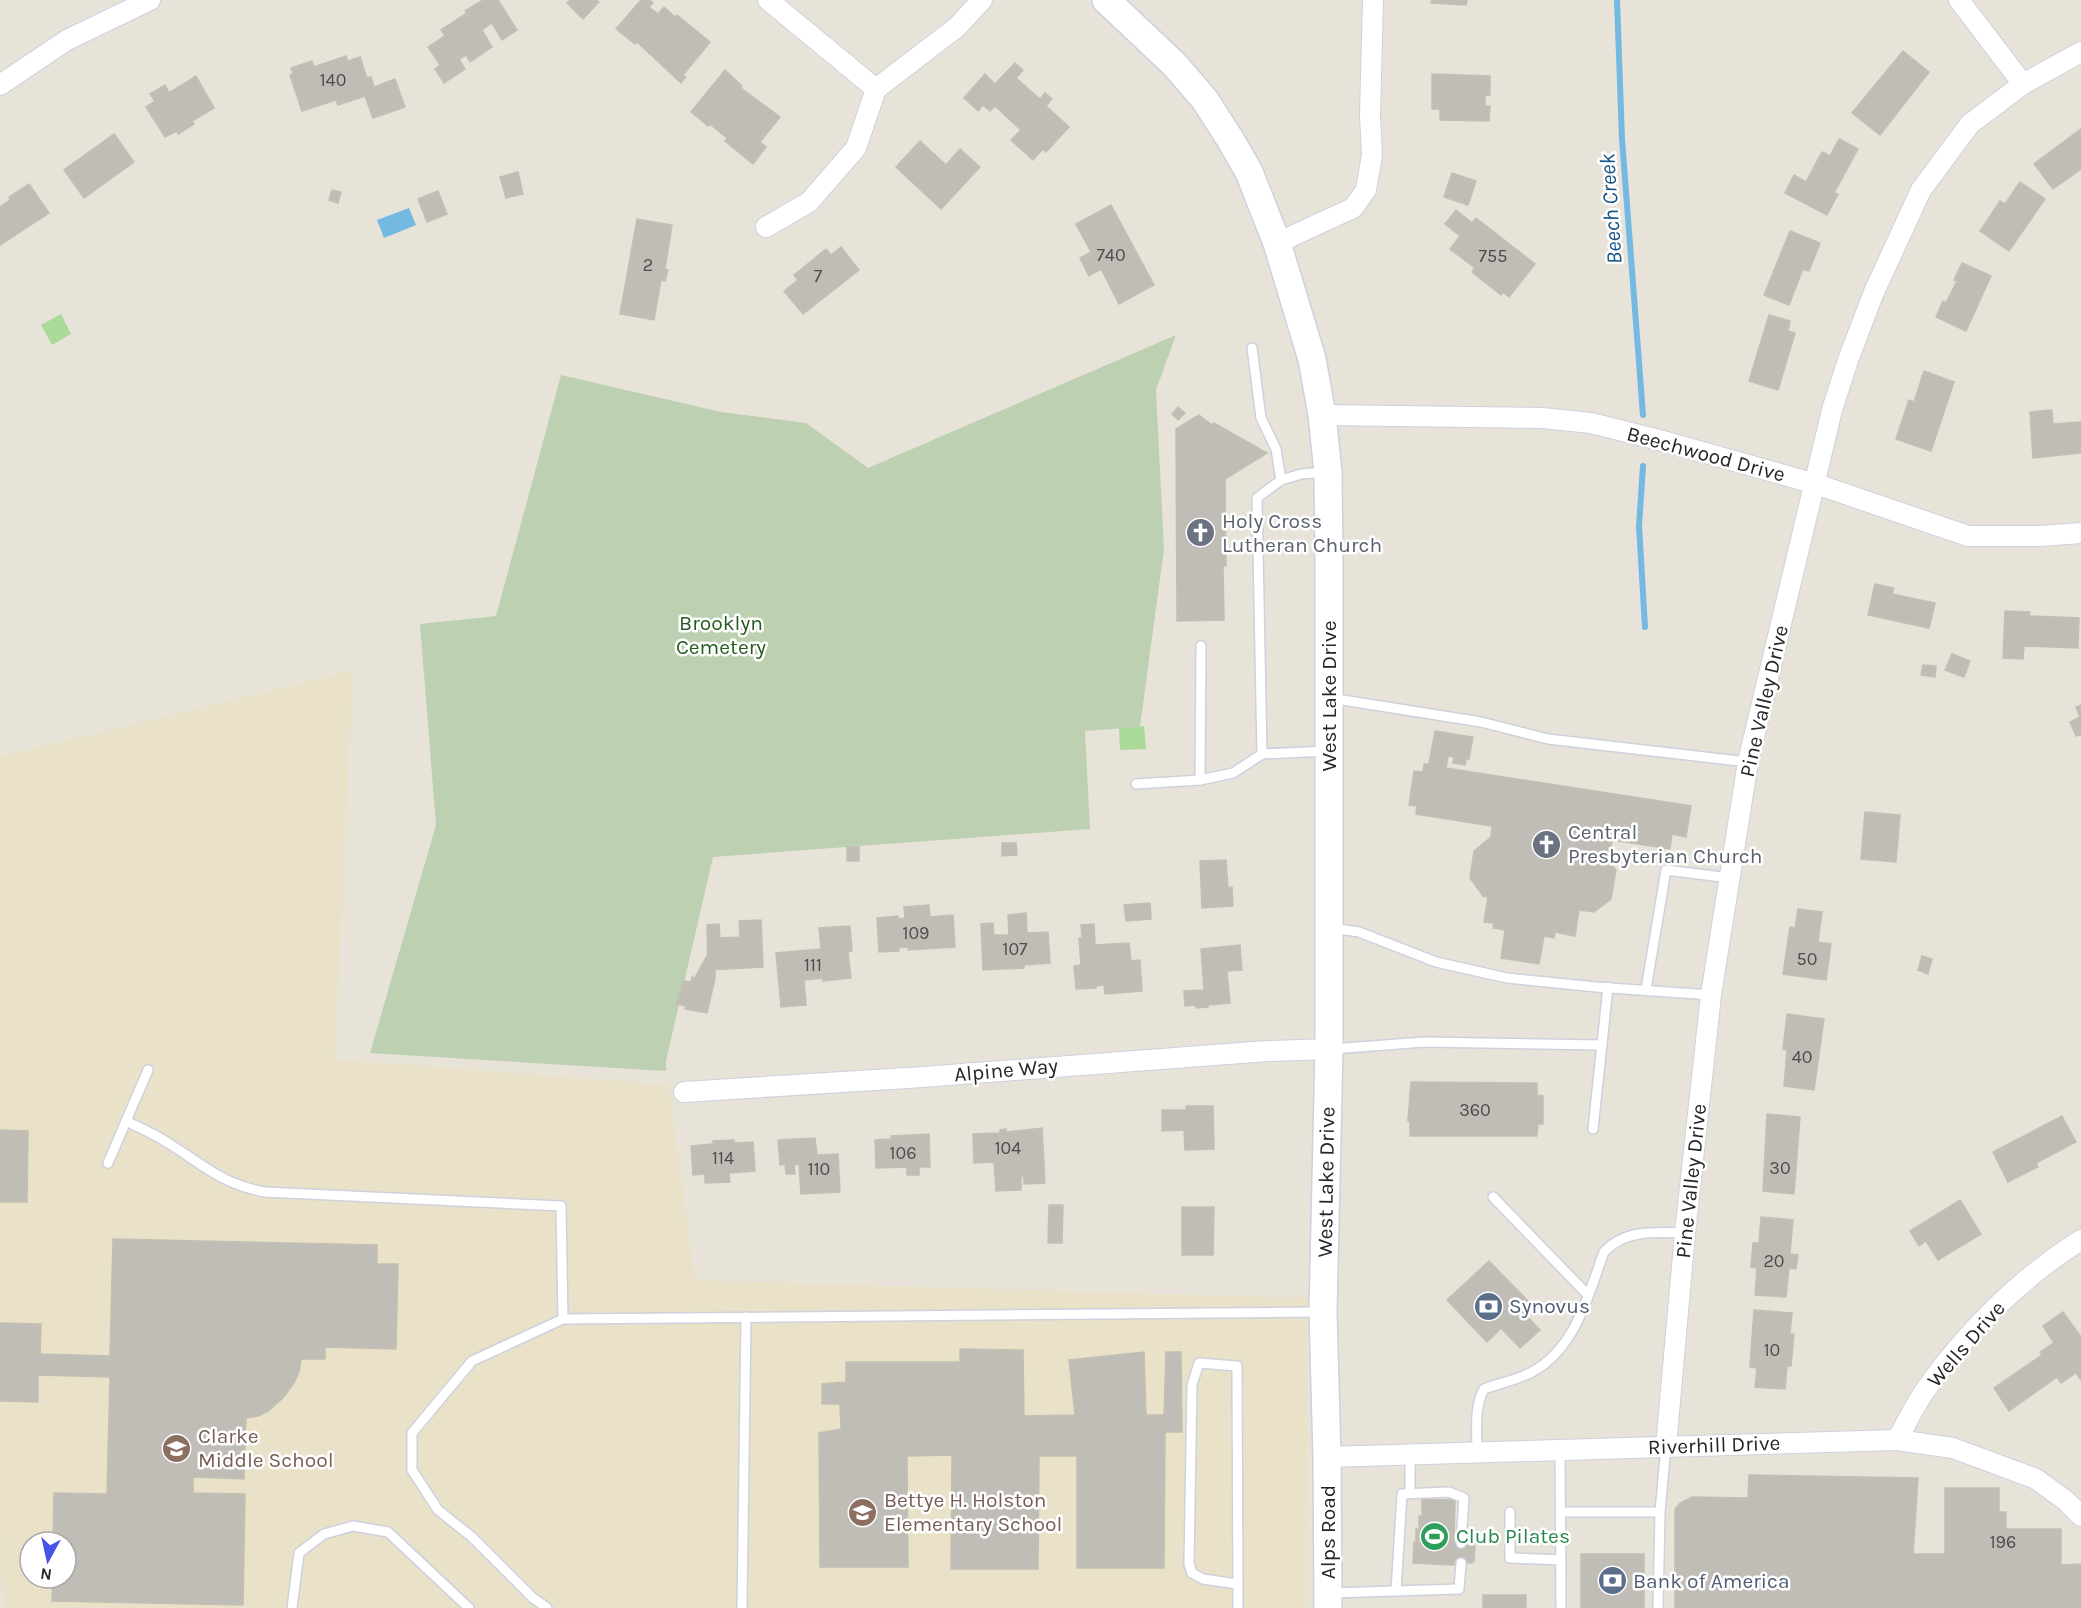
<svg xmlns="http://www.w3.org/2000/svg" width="2081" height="1608" font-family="Karla,sans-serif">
<rect width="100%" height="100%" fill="#e8e3d9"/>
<path fill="#e9e2c9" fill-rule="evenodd" d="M353 670 335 1059 669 1085 695 1280 1308 1298 1306 1608H3L0 1535V757ZM30 1542H66V1578H30Z"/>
<g fill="#a9da9a">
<polygon points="61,314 71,334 52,345 41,325"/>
<polygon points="1144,726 1146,749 1120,750 1119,728"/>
</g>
<polygon fill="#bdd0b2" points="1176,335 1156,390 1164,549 1140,727 1085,731 1090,829 713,857 666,1061 666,1071 370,1053 436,825 420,624 496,616 561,375 721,412 806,423 868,468"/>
<polygon fill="#74b9e2" points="409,208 416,225 384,238 377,220"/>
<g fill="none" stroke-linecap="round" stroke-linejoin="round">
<g stroke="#74b9e2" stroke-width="6">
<polyline points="1617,0 1622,139 1643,415"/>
<polyline points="1643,466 1639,526 1645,627"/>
</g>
</g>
<g fill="#c0bdb6" stroke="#c3bfb3" stroke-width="1.5">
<polygon points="483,0 498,0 517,30 502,40 492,23 482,30 492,47 470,62 466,55 459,59 465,69 444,83 435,69 440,65 428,47 445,36 441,30 467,13 465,11"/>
<polygon points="570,0 596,0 599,2 583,19 567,3"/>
<polygon points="641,0 650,0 653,3 649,7 658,14 664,7 675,17 677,15 710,42 683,75 686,77 681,83 637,42 635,44 616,29"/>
<polygon points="1432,0 1467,0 1466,5 1431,3"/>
<polygon points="1903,51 1929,72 1880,135 1852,113"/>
<polygon points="346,56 348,61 360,57 367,78 371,77 374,87 395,79 405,107 373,118 365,96 338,105 336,100 302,111 290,75 293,74 291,68 312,61 314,67"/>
<polygon points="1015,63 1023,70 1016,78 1040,99 1045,93 1052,99 1046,106 1069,127 1046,152 1043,149 1033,160 1011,140 1021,130 995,106 990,111 983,105 978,111 964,98 985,74 995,84"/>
<polygon points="725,70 742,86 741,88 780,117 760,142 766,147 753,164 725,141 727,138 722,134 710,124 708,126 691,112"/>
<polygon points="1432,74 1490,76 1490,95 1485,95 1485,106 1490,106 1489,121 1440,120 1440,109 1432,109"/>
<polygon points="196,76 214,108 192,121 194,124 178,134 177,131 165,137 146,107 155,101 150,94 165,85 169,93"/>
<polygon points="2081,129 2081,169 2053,189 2034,164"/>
<polygon points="114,134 134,162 84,198 64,170"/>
<polygon points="1839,139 1858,149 1834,193 1838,194 1827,215 1785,193 1794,175 1806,182 1822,152 1830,156"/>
<polygon points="920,141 946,165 960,149 980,167 941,209 896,167"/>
<polygon points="518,172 523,194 506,198 500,177"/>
<polygon points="1452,173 1476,181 1468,205 1444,197"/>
<polygon points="2020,182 2045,199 2009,251 1980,231 2000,201 2005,204"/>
<polygon points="29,184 49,213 0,245 0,207 10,200 9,197"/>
<polygon points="332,190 341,192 338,203 329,200"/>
<polygon points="438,191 447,214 427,222 418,199"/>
<polygon points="1111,205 1154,285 1119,304 1101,269 1089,276 1080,258 1091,252 1076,224"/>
<polygon points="1456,210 1472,223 1476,218 1535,264 1509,297 1503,292 1501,295 1472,272 1475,268 1450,249 1460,236 1445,224"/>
<polygon points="637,219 672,225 665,269 668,270 665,281 661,280 654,320 620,314"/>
<polygon points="1790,231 1820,243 1809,271 1803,269 1789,305 1764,295"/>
<polygon points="841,247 859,270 803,314 784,291 798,280 794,275 826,249 831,255"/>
<polygon points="1962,263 1991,276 1966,331 1936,317 1943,301 1946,303 1957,281 1954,280"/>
<polygon points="1769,315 1790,321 1788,331 1795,333 1778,390 1749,381"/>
<polygon points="1924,371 1954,382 1931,451 1896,439 1909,400 1914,402"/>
<polygon points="1178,407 1185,413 1178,420 1172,414"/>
<polygon points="2052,410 2053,424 2081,422 2081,453 2033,458 2030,412"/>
<polygon points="1199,415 1212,425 1214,423 1267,453 1225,479 1226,566 1223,566 1224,620 1177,621 1176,429"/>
<polygon points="1875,584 1894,588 1892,594 1935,603 1929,628 1868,615"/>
<polygon points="2005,611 2030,612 2029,616 2079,618 2078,648 2024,646 2023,659 2003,658"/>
<polygon points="1952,654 1970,661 1964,677 1945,670"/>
<polygon points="1923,665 1936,666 1935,677 1921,675"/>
<polygon points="2081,705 2081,735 2076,736 2070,722 2080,717 2076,707"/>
<polygon points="1435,731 1473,737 1469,759 1466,759 1465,765 1453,763 1454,757 1448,756 1446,768 1691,806 1686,837 1672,834 1670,849 1612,840 1609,862 1616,870 1611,899 1594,912 1579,910 1575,936 1555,932 1554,938 1544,936 1539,964 1501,958 1505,930 1493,928 1494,923 1484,922 1488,897 1483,896 1470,878 1474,851 1491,837 1492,826 1416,814 1417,806 1409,805 1414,771 1423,772 1424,764 1429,764"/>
<polygon points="1865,812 1900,815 1896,862 1861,859"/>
<polygon points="1002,843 1016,843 1017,855 1002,856"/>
<rect x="847" y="847" width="12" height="14"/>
<polygon points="1226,860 1228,888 1232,887 1233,906 1202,908 1200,861"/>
<polygon points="1150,903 1151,919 1126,921 1124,905"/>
<polygon points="929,905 930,917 953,915 955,947 908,950 908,947 898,948 899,951 879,952 877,918 898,916 899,919 905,918 904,907"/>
<polygon points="1798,909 1822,912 1818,942 1831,944 1826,980 1783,974 1790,927 1795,928"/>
<polygon points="1026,913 1027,933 1048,932 1050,963 1024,965 1024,968 983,970 981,924 993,923 994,935 1009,935 1008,915"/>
<polygon points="761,920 763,967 708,970 707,925 719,924 720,938 740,937 739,921"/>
<polygon points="1094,924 1095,945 1129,943 1131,961 1140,960 1142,991 1105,994 1104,985 1096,986 1096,988 1076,989 1074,966 1081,965 1079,938 1082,938 1081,925"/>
<polygon points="850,926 852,951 848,952 851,978 823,981 823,978 804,980 806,1005 781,1007 776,953 821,949 819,928"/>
<polygon points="1240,945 1242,970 1227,971 1230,1003 1208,1005 1208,1007 1196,1008 1196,1005 1185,1006 1184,991 1204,990 1201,949"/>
<polygon points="707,956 708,970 715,969 715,979 707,1013 685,1009 686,1006 677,1004 683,981 691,982 692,977 694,979"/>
<polygon points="1922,956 1932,959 1928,974 1918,970"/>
<polygon points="1787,1014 1824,1019 1814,1090 1784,1086 1787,1050 1783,1049"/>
<polygon points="1411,1082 1537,1083 1537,1095 1543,1096 1543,1124 1538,1124 1537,1136 1410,1136 1410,1121 1408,1121"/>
<polygon points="1186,1106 1213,1106 1214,1149 1185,1150 1184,1130 1162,1131 1162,1110 1186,1110"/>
<polygon points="1767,1114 1800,1117 1794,1194 1763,1191"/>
<polygon points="2062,1116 2076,1142 2036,1163 2038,1167 2008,1182 1993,1152"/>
<polygon points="1042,1128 1045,1183 1024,1184 1024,1176 1021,1176 1021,1190 996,1191 994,1162 974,1163 973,1134 1000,1133 1000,1130 1006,1129 1006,1132"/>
<polygon points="0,1130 28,1131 27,1202 0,1202"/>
<polygon points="929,1134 930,1167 919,1167 919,1175 907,1175 907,1167 876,1168 875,1140 891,1139 891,1136"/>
<polygon points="815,1138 817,1155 838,1154 840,1192 801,1194 799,1164 794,1165 795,1174 786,1174 785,1164 780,1165 778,1140"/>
<polygon points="734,1140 734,1143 753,1142 755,1171 729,1173 730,1182 705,1183 705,1174 693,1175 691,1146 713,1144 713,1141"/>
<polygon points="1960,1200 1981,1234 1938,1260 1926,1241 1919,1246 1910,1231"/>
<polygon points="1049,1205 1063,1205 1062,1243 1048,1243"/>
<polygon points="1182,1207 1214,1207 1213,1255 1182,1255"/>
<polygon points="1761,1217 1793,1220 1790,1254 1798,1255 1796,1269 1789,1268 1786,1297 1755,1295 1757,1268 1751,1267 1753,1243 1759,1243"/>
<polygon points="113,1239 377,1245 377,1264 398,1264 396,1349 325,1347 325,1359 301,1359 299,1372 294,1383 283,1398 268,1411 258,1416 246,1418 244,1479 193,1477 193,1493 245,1494 243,1605 52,1601 53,1578 66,1578 66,1542 53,1542 54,1493 107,1494 110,1377 38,1375 38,1402 0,1401 0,1323 41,1324 40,1354 110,1356"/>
<polygon points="1489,1261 1529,1302 1521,1310 1540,1330 1520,1348 1501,1328 1487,1342 1447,1300"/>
<polygon points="1754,1310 1792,1313 1790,1334 1794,1334 1791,1366 1787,1366 1785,1389 1755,1387 1757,1368 1750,1367"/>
<polygon points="2063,1312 2081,1337 2081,1380 2076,1373 2061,1383 2057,1377 2009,1411 1994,1388 2042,1355 2040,1352 2054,1343 2043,1326"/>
<polygon points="960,1349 1023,1350 1024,1416 1075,1415 1069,1360 1144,1352 1146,1415 1164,1415 1166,1352 1181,1352 1182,1432 1165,1432 1164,1568 1077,1568 1077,1456 1039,1456 1038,1569 951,1569 952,1455 907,1456 908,1567 820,1567 819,1433 841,1429 840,1404 822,1404 822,1384 846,1382 846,1362 960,1362"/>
<polygon points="1749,1475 1918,1478 1913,1554 1913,1608 1675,1608 1675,1509 1680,1503 1692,1497 1748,1498"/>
<polygon points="1945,1488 1999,1488 1999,1512 2006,1512 2006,1529 2061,1529 2061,1565 2081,1564 2081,1608 1913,1608 1913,1554 1945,1554"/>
<polygon points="1422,1499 1455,1500 1454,1542 1475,1543 1474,1561 1472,1561 1472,1563 1454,1562 1454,1565 1413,1563 1414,1542 1416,1542 1416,1529 1419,1529 1419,1516 1422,1516"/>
<rect x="1581" y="1554" width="63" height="54"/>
<rect x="1483" y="1595" width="43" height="13"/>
</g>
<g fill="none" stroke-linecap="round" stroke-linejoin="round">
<defs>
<g id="service">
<polyline points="1252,348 1261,418 1276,449 1281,480"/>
<polyline points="1326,472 1301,474 1281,480 1257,498 1262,754 1327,751"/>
<polyline points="1330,698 1481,722 1548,739 1748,762"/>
<polyline points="1200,780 1201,646"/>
<polyline points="1136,784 1200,780 1233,773 1262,754"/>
<polyline points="1332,928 1359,932 1436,962 1507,978 1596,987 1711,995"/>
<polyline points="1646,989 1666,870 1730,878"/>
<polyline points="1332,1049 1424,1042 1602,1045"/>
<path d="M126 1121C140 1128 155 1134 168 1143 204 1165 221 1184 265 1192L561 1206 563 1319"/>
<polyline points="1593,1129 1608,987"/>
<polyline points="108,1163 148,1070"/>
<polyline points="1493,1197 1588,1295"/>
<polyline points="1560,1450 1561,1608"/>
<path d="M1477 1452C1477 1433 1474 1406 1484 1389 1500 1383 1517 1380 1532 1372 1576 1348 1588 1295 1604 1252 1625 1229 1656 1232 1685 1233"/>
<polyline points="1410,1454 1410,1493"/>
<polyline points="1510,1512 1510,1558 1561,1560"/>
<polyline points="1561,1512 1660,1512"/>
<polyline points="1237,1584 1203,1579 1192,1573 1189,1564 1192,1385 1199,1363 1237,1366 1238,1608"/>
<polyline points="1396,1591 1402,1494 1449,1492 1464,1498 1461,1543"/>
<polyline points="1331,1593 1459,1589 1461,1563"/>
<polyline points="292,1608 299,1553 324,1534 353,1526 388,1532 469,1608"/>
<polyline points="547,1608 533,1598 472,1537 438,1510 412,1470 412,1433 472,1361 563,1319 1319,1312"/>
<polyline points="742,1608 746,1317"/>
<polyline points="1658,1608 1660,1512 1666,1446"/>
</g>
<g id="minor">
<polyline points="768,0 876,89"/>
<polyline points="1959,0 2023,84"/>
<polyline points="0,85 67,40 150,0"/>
<polyline points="766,227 809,202 856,148 876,89 957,27 982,0"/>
<polyline points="1277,243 1353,208 1366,190 1372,155 1370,115 1373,0"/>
<polyline points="1322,415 1542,418 1591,423 1667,442 1816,484 1968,536 2040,536 2081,533"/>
<polyline points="684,1092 923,1077 1267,1051 1329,1049"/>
<path d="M1897 1440C1906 1424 1914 1407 1924 1392 1965 1333 2020 1278 2081 1240"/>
<polyline points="1666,1446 1685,1233 1711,995 1748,762 1832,410 1848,360 1874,292 1921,190 1970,124 2023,84 2081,52"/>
<polyline points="1327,1457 1897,1440 1953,1448 2036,1479 2065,1500 2081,1516"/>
</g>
<polyline id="secondary" points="1106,0 1175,65 1205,100 1230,139 1249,172 1277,243 1312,359 1322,415 1328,472 1329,561 1329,1049 1323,1312 1327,1457 1328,1608"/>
</defs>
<use href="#service" stroke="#cfd0de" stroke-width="12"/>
<use href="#minor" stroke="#cfd0de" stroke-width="22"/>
<use href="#secondary" stroke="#cfd0de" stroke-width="30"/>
<use href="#service" stroke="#fff" stroke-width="9"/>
<use href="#minor" stroke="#fff" stroke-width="20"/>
<use href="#secondary" stroke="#fff" stroke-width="27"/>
</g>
<defs>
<symbol id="church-disc" viewBox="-11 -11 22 22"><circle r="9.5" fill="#6b7280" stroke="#fff"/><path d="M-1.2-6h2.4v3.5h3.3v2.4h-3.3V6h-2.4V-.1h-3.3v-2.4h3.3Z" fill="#fff"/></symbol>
<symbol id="bank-disc" viewBox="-11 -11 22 22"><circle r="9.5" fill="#5c6f8a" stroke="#fff"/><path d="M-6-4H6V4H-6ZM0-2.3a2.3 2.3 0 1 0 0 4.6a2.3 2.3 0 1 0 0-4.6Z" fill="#fff"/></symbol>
<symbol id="school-disc" viewBox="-11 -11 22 22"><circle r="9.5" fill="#8d6e63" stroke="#fff"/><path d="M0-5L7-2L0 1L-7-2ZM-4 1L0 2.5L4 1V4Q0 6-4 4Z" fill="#fff"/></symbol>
<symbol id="stadium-disc" viewBox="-11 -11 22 22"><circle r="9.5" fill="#2e9e5b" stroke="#fff"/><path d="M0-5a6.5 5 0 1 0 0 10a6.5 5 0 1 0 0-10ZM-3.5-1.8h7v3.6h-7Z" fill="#fff"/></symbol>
</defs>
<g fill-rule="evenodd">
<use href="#church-disc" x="1184" y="516" width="33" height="33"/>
<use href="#church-disc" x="1530" y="828" width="33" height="33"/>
<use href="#bank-disc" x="1472" y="1290" width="33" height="33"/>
<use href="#school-disc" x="160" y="1432" width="33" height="33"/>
<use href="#school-disc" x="846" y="1496" width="33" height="33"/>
<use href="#stadium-disc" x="1418" y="1520" width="33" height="33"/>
<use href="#bank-disc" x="1596" y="1564" width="33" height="33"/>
</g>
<g text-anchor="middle" stroke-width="5" stroke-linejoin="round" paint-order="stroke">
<g font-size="18" fill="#4c4c4a">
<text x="333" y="86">140</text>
<text x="1111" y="261">740</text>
<text x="1493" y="262">755</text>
<text x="648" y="271">2</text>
<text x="818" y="282">7</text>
<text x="916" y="939">109</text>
<text x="1015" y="955">107</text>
<text x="1807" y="965">50</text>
<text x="813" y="971">111</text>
<text x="1802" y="1063">40</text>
<text x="1475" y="1116">360</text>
<text x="1008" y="1154">104</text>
<text x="903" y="1159">106</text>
<text x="723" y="1164">114</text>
<text x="1780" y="1174">30</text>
<text x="819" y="1175">110</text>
<text x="1774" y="1267">20</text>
<text x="1772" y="1356">10</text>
<text x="2003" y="1548">196</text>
</g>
<g font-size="21" fill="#262626" stroke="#fff">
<text transform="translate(1706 454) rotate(15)" y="7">Beechwood Drive</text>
<text transform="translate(1329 696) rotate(-90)" y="7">West Lake Drive</text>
<text transform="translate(1764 701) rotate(-77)" y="7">Pine Valley Drive</text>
<text transform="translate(1006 1070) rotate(-5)" y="7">Alpine Way</text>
<text transform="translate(1691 1181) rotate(-84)" y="7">Pine Valley Drive</text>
<text transform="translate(1326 1182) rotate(-89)" y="7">West Lake Drive</text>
<text transform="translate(1966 1344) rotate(-49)" y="7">Wells Drive</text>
<text transform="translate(1714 1445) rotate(-2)" y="7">Riverhill Drive</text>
<text transform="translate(1328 1532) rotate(-90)" y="7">Alps Road</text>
</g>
<g font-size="21" fill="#5b616d" stroke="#fff" text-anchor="start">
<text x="1222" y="528">Holy Cross<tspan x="1222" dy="24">Lutheran Church</tspan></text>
<text x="1568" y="839">Central<tspan x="1568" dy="24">Presbyterian Church</tspan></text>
</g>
<g font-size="21" fill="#255b1f" stroke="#fff">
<text x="721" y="630">Brooklyn<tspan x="721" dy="24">Cemetery</tspan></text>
</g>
<g font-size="21" fill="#4e5e75" stroke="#fff" text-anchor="start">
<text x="1509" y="1313">Synovus</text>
<text x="1633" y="1588">Bank of America</text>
</g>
<g font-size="21" fill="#785e54" stroke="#fff" text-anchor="start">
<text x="198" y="1443">Clarke<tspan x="198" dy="24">Middle School</tspan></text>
<text x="884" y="1507">Bettye H. Holston<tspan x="884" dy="24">Elementary School</tspan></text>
</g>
<g font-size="21" fill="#27864d" stroke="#fff" text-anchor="start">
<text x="1456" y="1543">Club Pilates</text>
</g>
<g font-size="22" font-style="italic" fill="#195688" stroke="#fff">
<text transform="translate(1610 209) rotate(-94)" y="8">Beech Creek</text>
</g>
</g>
<g transform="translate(48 1560) rotate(188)"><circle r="28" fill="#ffffff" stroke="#a8a8a8" stroke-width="1.5"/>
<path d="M0-4.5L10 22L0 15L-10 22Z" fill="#4653e8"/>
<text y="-9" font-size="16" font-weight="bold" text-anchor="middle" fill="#262626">N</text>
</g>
</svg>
